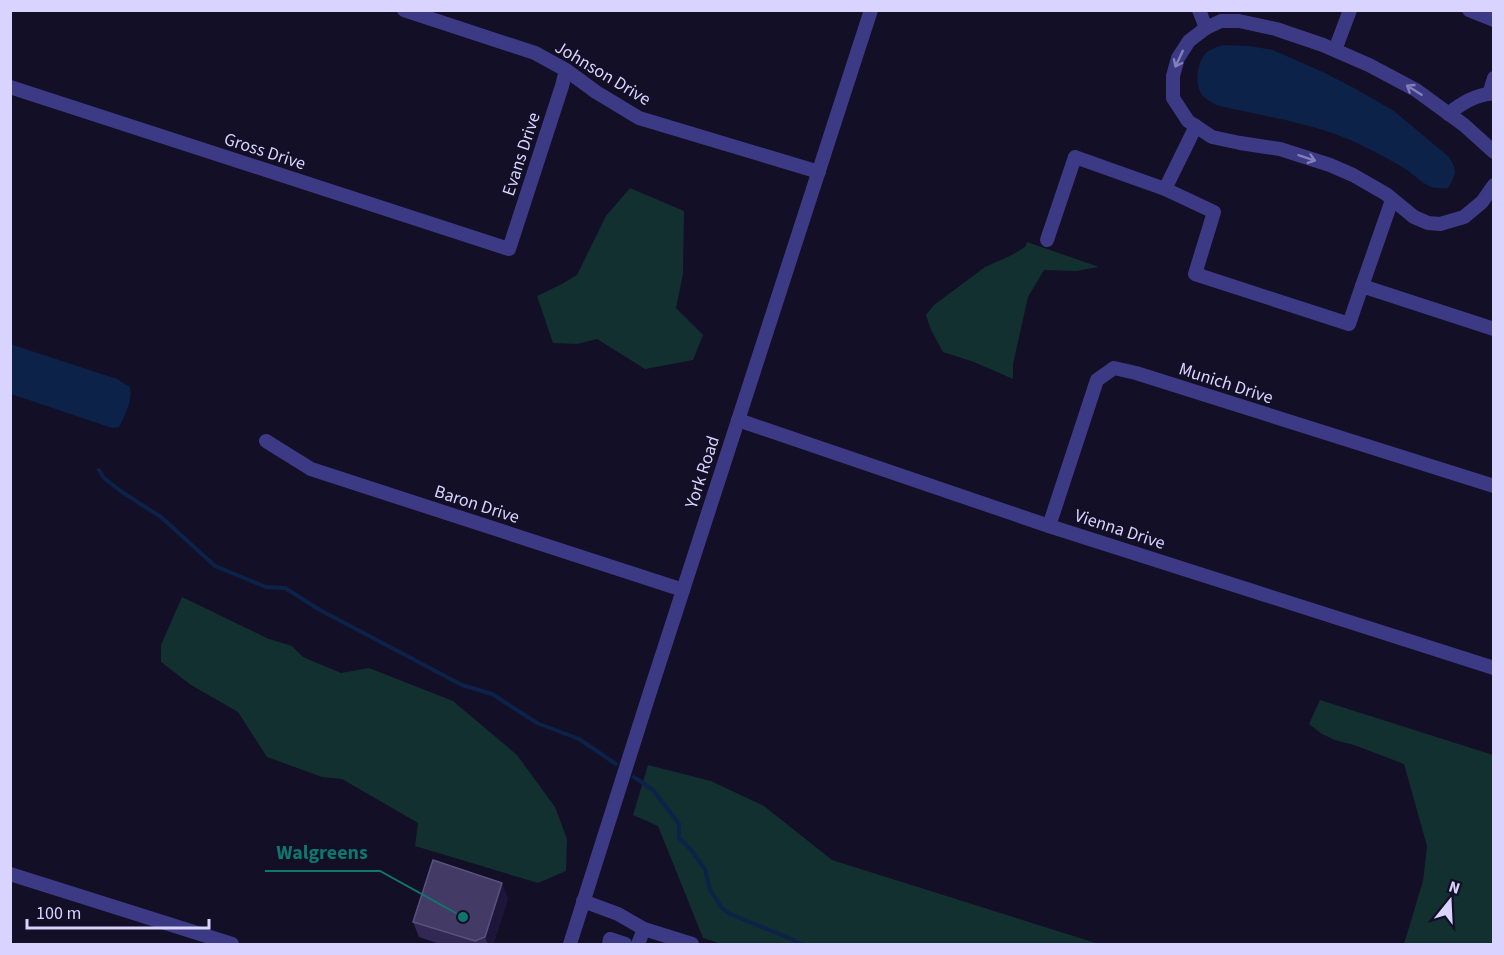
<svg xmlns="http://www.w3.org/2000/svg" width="1504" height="955" font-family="'Source Sans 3',sans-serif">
<rect width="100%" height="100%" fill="#130f26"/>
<g fill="#12302f">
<polygon points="630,188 684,211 683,274 676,308 703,335 693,360 645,369 597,339 577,344 553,343 537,296 562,284 577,275 606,216"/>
<polygon points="1027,242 1099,267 1076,271 1044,270 1028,297 1013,364 1013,379 974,362 943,352 931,330 926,315 934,305 985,267 1012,255 1025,247"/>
<polygon points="182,597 269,639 292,646 303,657 341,673 369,668 453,701 517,755 555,807 567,839 566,871 538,883 415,846 418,823 342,779 322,777 267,757 238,712 191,685 161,662 161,645"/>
<polygon points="1320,700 1493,755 1493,944 1404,944 1423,881 1427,846 1404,764 1354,745 1335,740 1322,734 1309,724"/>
<polygon points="648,765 711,781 764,806 832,860 1099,944 722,944 703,938 658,826 633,815"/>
</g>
<g fill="#0c2248">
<path d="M1223 45 1249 46 1273 50 1325 73 1356 89 1394 111 1449 157C1458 171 1456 174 1448 188 1427 191 1420 179 1404 168 1391 160 1377 153 1363 146 1318 123 1265 117 1216 105 1212 102 1207 100 1204 97 1194 88 1196 63 1206 53 1210 49 1218 47 1223 45Z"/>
<path d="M10 344 117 379 130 387C133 400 125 415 119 427L112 428 11 394Z"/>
</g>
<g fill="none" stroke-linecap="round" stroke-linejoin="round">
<g stroke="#0c2248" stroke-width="4">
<polyline points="99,470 104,478 122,492 161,517 215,566 266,587 285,588 320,610 462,685 492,694 537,723 579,739 616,764"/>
<polyline points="634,777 653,790 679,824 679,838 691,850 705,869 710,890 722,908 730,914 789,938 801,944"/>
</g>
<g stroke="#3d3a85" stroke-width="14">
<polyline points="404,10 535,53 566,70 596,92 639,118 819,172"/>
<polyline points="1199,10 1206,28"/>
<polyline points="1469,10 1494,20"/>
<polyline points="1335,50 1350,10"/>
<polyline points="10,87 509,249 562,86 566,70"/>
<polyline points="1489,94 1494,78"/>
<path d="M1448 114C1462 103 1475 95 1494 93"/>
<polyline points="1196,126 1165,189 1214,212 1195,274 1349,324 1362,286"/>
<polyline points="1494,152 1464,125 1416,90 1369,65 1323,45 1276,29 1239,21 1221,21 1206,28 1189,41 1178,58 1173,76 1173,98 1188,121 1212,137 1240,143 1280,149 1330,165 1353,175 1386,194 1414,217 1428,223 1440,224 1464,217 1482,202 1494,185"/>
<polyline points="1392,200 1362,286 1494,329"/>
<polyline points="1047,240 1075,157 1165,189"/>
<polyline points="738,420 1049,526 1494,668"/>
<polyline points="266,441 311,469 683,590"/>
<polyline points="1049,526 1097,380 1114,368 1136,373 1494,486"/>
<polyline points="10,874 232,944"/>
<polyline points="583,901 618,914 644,929 692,944"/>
<polyline points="570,944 649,695 871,10"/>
<polyline points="609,944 610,939 625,944"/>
<polyline points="638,944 644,929"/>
</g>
</g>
<polygon fill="#312854" points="508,898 493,945 443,945 419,937 413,922"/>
<polygon fill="#1d163a" points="502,883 508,898 493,945 488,945 485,937"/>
<polygon fill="#433a66" stroke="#5a527e" stroke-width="1.5" points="433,860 502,883 485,937 475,941 413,922"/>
<defs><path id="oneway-shaft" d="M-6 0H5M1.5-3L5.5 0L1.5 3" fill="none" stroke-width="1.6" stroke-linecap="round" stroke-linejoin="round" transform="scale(1.5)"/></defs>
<g stroke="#837fbc">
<use href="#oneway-shaft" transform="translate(1179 59) rotate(115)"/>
<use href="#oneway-shaft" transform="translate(1414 90) rotate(-148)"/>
<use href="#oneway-shaft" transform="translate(1307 158) rotate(18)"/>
</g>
<g text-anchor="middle" stroke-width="5" stroke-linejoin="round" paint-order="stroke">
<g font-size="18" fill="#d9d4ff" stroke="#130f26">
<text transform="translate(603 73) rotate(31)" y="6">Johnson Drive</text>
<text transform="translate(265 151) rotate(18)" y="6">Gross Drive</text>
<text transform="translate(521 154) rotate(-72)" y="6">Evans Drive</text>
<text transform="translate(1226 383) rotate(18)" y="6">Munich Drive</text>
<text transform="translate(702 472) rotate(-72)" y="6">York Road</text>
<text transform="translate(477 504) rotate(18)" y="6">Baron Drive</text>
<text transform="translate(1120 529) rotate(18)" y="6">Vienna Drive</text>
</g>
</g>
<path fill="none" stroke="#0f766e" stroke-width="2" d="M463 917L380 871H265"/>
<circle fill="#0f766e" stroke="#130f26" stroke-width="2" cx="463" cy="917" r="6"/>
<g font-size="20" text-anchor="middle" font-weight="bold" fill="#0f766e" stroke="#130f26" stroke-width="5" stroke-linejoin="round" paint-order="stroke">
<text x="322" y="859">Walgreens</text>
</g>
<rect width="1504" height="955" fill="none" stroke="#d9d4ff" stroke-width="24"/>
<g transform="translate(1450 901) rotate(18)" stroke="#130f26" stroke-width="4.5" paint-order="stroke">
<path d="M0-4.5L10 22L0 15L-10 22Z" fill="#d9d4ff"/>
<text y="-9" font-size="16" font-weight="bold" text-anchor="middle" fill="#d9d4ff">N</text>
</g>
<path d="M27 919v9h182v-9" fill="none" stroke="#d9d4ff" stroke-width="3"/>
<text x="36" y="919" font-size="18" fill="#d9d4ff" stroke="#130f26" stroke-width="4.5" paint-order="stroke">100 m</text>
</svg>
